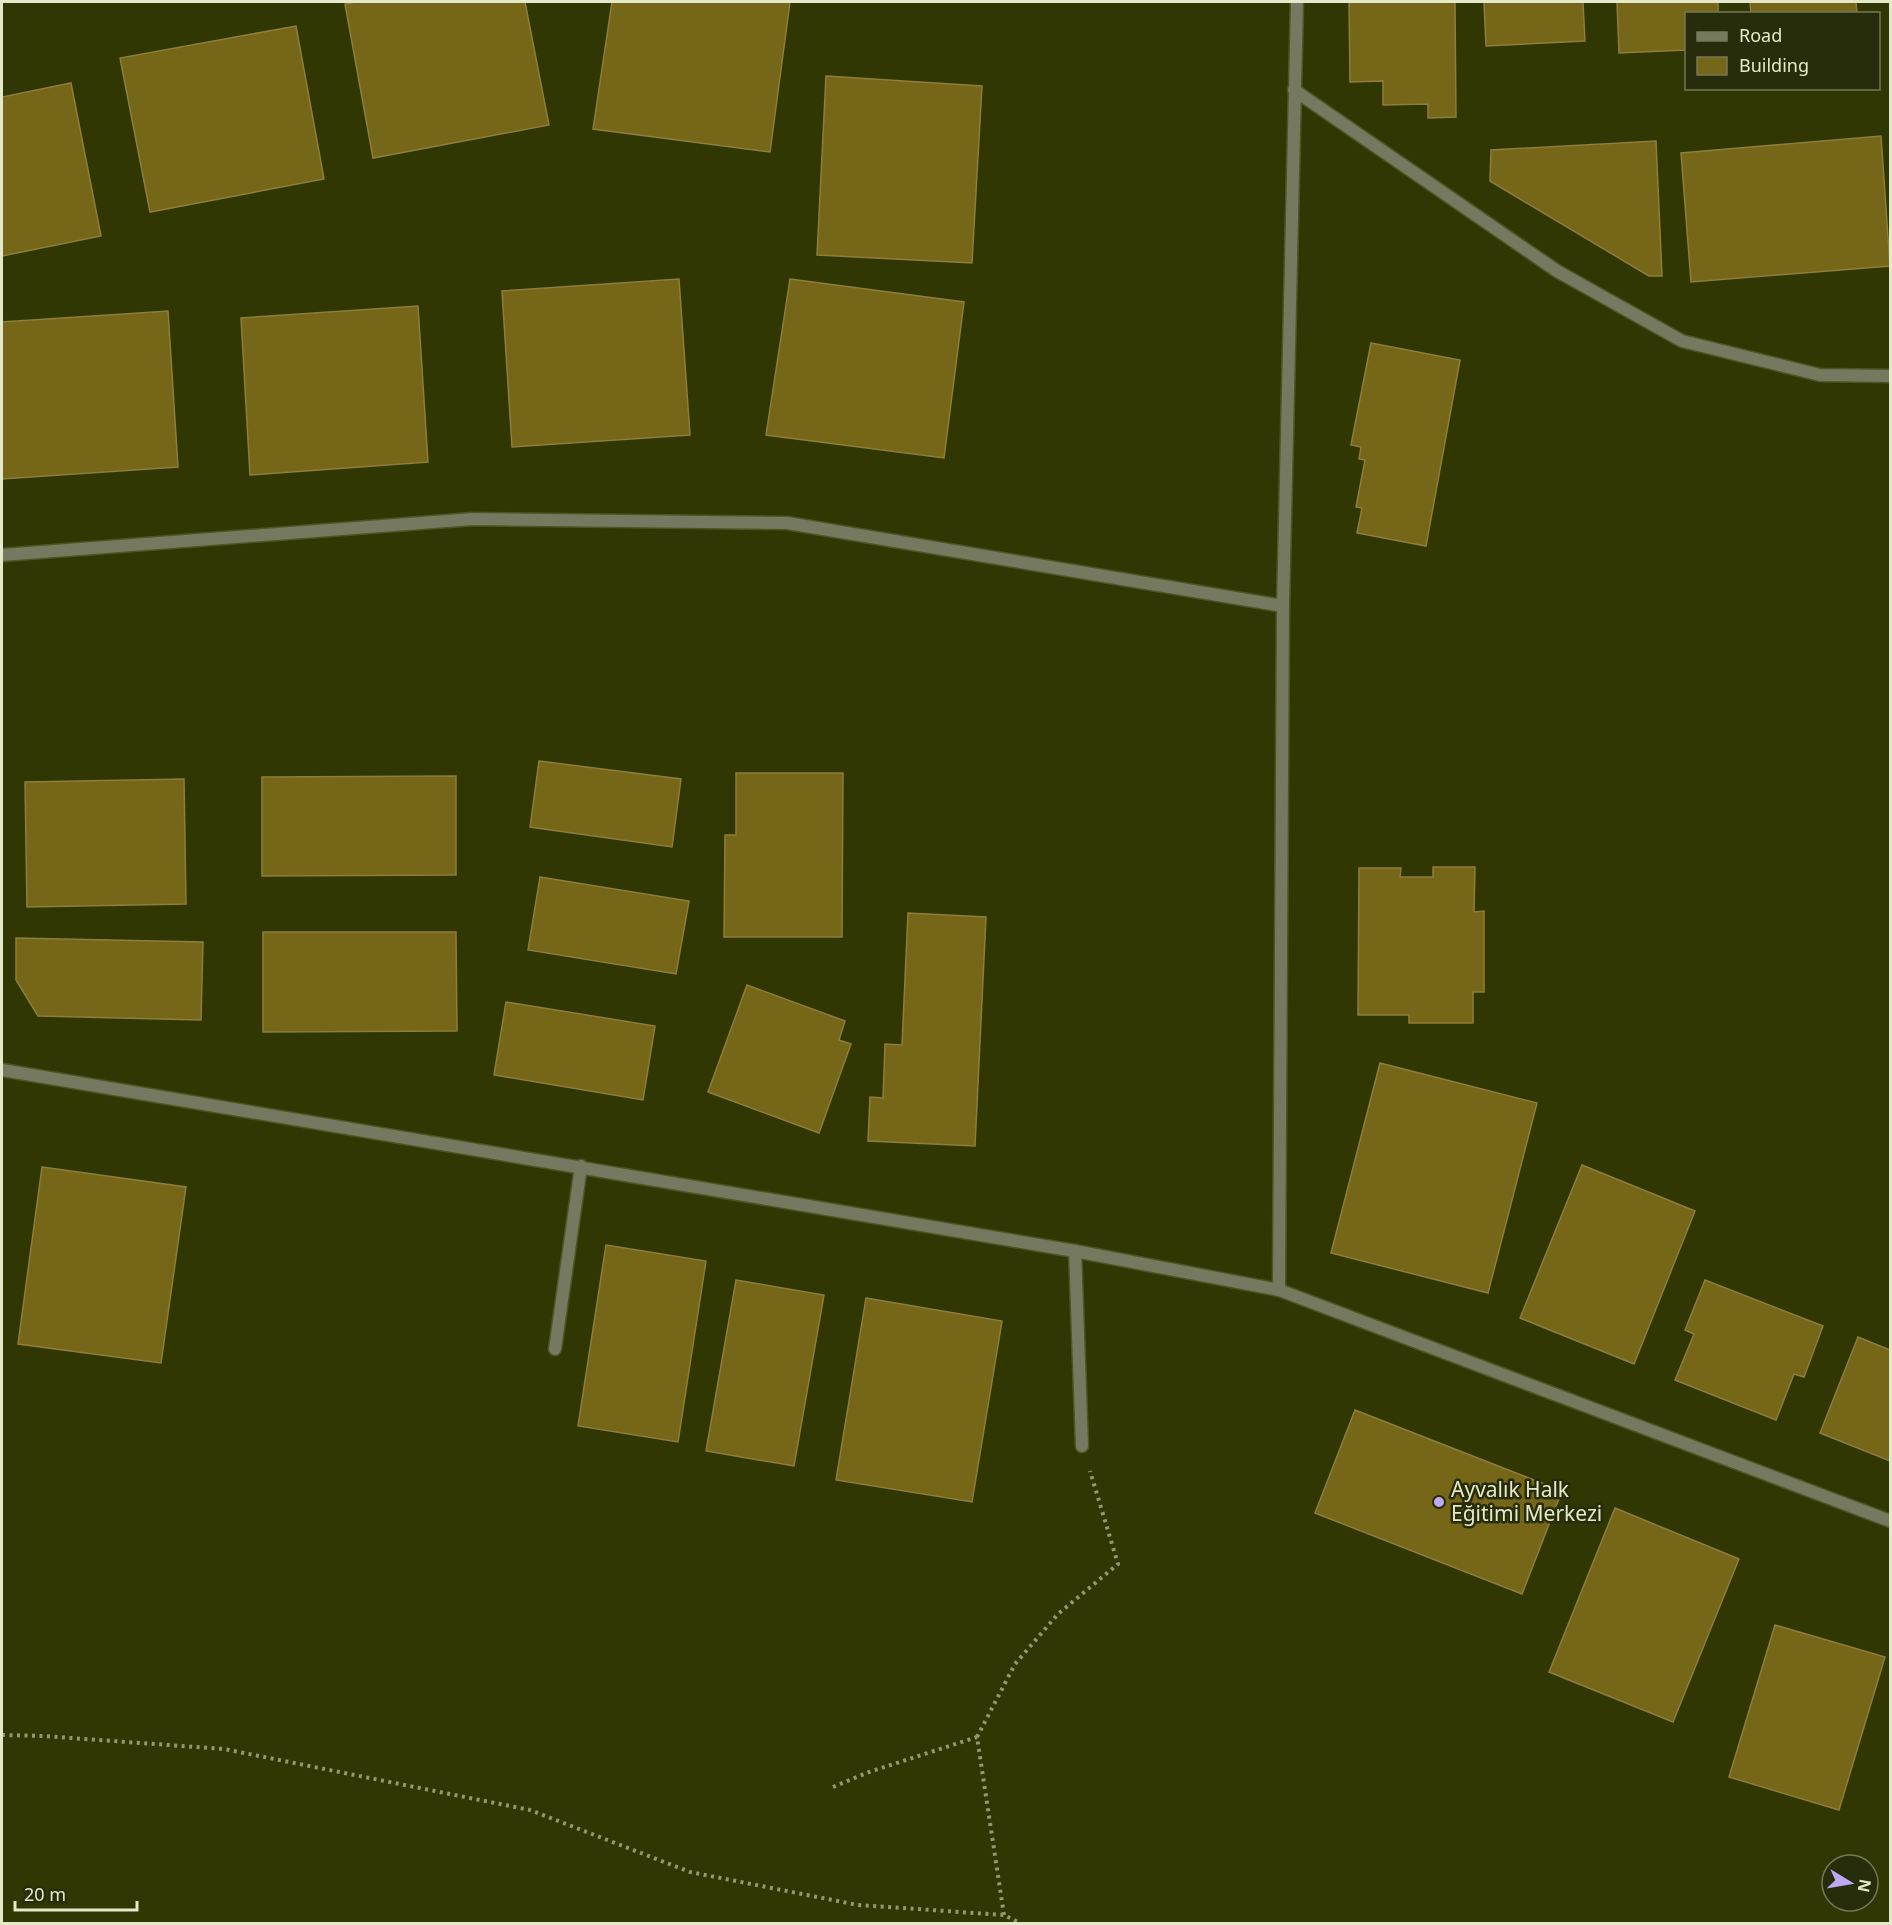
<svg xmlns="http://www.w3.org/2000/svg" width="1892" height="1925" font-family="'Noto Sans',sans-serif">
<rect width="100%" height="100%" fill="#313703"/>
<g fill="#766617" stroke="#8d7e3c" stroke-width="1.5">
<polygon points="356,2 525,2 549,125 373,158 345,4"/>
<polygon points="612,2 790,2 770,152 593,129"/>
<polygon points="1349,2 1455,2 1456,117 1428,118 1428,104 1383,105 1383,81 1350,82"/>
<polygon points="1484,2 1583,2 1585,41 1486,46"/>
<polygon points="1617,2 1718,2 1718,14 1686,14 1686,50 1619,53"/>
<polygon points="1750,2 1856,2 1857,14 1751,14"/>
<polygon points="296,26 324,179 150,212 120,58"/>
<polygon points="826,76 982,86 972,263 817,255"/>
<polygon points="71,83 101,236 2,256 2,97"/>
<polygon points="1881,136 1890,266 1691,282 1681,153"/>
<polygon points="1656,141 1662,276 1649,276 1490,181 1491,150"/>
<polygon points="679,279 690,435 512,447 502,291"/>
<polygon points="790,279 964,302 944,458 766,435"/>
<polygon points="418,306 428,462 250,475 241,318"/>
<polygon points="168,311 178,467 2,479 2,322"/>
<polygon points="1371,343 1460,360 1426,546 1357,533 1362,508 1356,507 1365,460 1359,459 1361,447 1351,445"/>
<polygon points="539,761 681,779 672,847 530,827"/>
<polygon points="736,773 843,773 842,937 724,937 725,835 736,835"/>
<polygon points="456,776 456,875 262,876 262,777"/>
<polygon points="184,779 186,904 27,907 25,782"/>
<polygon points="1433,867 1475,867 1474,912 1484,911 1484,992 1473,992 1473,1023 1409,1023 1409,1015 1358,1015 1359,868 1401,868 1400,877 1433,877"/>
<polygon points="540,877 689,901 676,974 528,950"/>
<polygon points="908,913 986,917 975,1146 868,1141 870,1097 883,1098 885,1044 902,1045"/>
<polygon points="263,932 456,932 457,1031 263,1032"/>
<polygon points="16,938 203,942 201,1020 38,1016 16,980"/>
<polygon points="747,985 845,1021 839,1040 851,1044 819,1133 708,1092"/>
<polygon points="506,1002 655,1026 643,1100 494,1075"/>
<polygon points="1380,1063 1537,1103 1488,1293 1331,1253"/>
<polygon points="1582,1165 1695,1211 1634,1364 1520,1318"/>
<polygon points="42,1167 186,1187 161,1363 18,1344"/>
<polygon points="606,1245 706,1261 678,1442 578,1426"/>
<polygon points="736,1280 824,1295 794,1466 706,1451"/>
<polygon points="1705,1280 1823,1326 1804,1377 1794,1374 1776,1420 1675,1380 1694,1334 1685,1330"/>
<polygon points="866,1298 1002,1321 972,1502 836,1480"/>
<polygon points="1858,1337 1890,1350 1890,1461 1820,1433"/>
<polygon points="1355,1410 1562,1491 1522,1594 1315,1513"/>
<polygon points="1615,1508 1739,1559 1673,1722 1549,1672"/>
<polygon points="1775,1625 1885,1657 1839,1810 1729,1777"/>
</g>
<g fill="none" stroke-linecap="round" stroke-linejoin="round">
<defs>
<g id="street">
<polyline points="1294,90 1557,271 1682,341 1820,375 1890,376"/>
<polyline points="2,555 473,519 787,523 1283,606"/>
<polyline points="2,1070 1075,1251 1279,1290 1890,1521"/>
<polyline points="1075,1251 1082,1446"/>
<polyline points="1279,1290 1283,606 1297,2"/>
<polyline points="555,1349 581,1166"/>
</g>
</defs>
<use href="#street" stroke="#4e5423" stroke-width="15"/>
<g stroke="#92986f" stroke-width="4" stroke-dasharray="3 4.5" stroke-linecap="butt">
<polyline points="2,1735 43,1736 224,1749 530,1810 690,1872 858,1905 1004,1915 1022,1924"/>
<polyline points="833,1787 869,1772 977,1737"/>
<polyline points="1004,1915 977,1737 1015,1664 1058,1614 1118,1564 1090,1471"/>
</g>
<use href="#street" stroke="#74795f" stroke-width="12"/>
</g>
<circle fill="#bea9f5" stroke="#272c0a" stroke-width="2" cx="1439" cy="1502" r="6"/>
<g text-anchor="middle" stroke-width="5" stroke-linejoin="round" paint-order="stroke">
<g font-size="21" fill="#e4eac9" stroke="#272c0a" text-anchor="start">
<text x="1451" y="1497">Ayvalık Halk<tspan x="1451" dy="24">Eğitimi Merkezi</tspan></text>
</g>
</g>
<rect width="1892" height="1925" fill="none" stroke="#e4eac9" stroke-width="6"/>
<rect x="1685" y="12" width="195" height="78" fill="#272c0a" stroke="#737856" stroke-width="1.5"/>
<rect x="1697" y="32" width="30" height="9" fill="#74795f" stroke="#737856" stroke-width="1.5"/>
<text x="1739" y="42" font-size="18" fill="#e4eac9">Road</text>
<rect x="1697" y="57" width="30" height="18" fill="#766617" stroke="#737856" stroke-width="1.5"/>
<text x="1739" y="72" font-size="18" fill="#e4eac9">Building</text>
<g transform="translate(1850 1883) rotate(101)"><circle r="28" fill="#272c0a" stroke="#737856" stroke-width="1.5"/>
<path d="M0-4.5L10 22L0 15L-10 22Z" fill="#bea9f5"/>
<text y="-9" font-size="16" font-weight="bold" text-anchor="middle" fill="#e4eac9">N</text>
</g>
<path d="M15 1901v9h122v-9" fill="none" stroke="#e4eac9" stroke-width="3"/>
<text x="24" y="1901" font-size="18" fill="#e4eac9" stroke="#272c0a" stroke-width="4.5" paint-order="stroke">20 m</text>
</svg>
